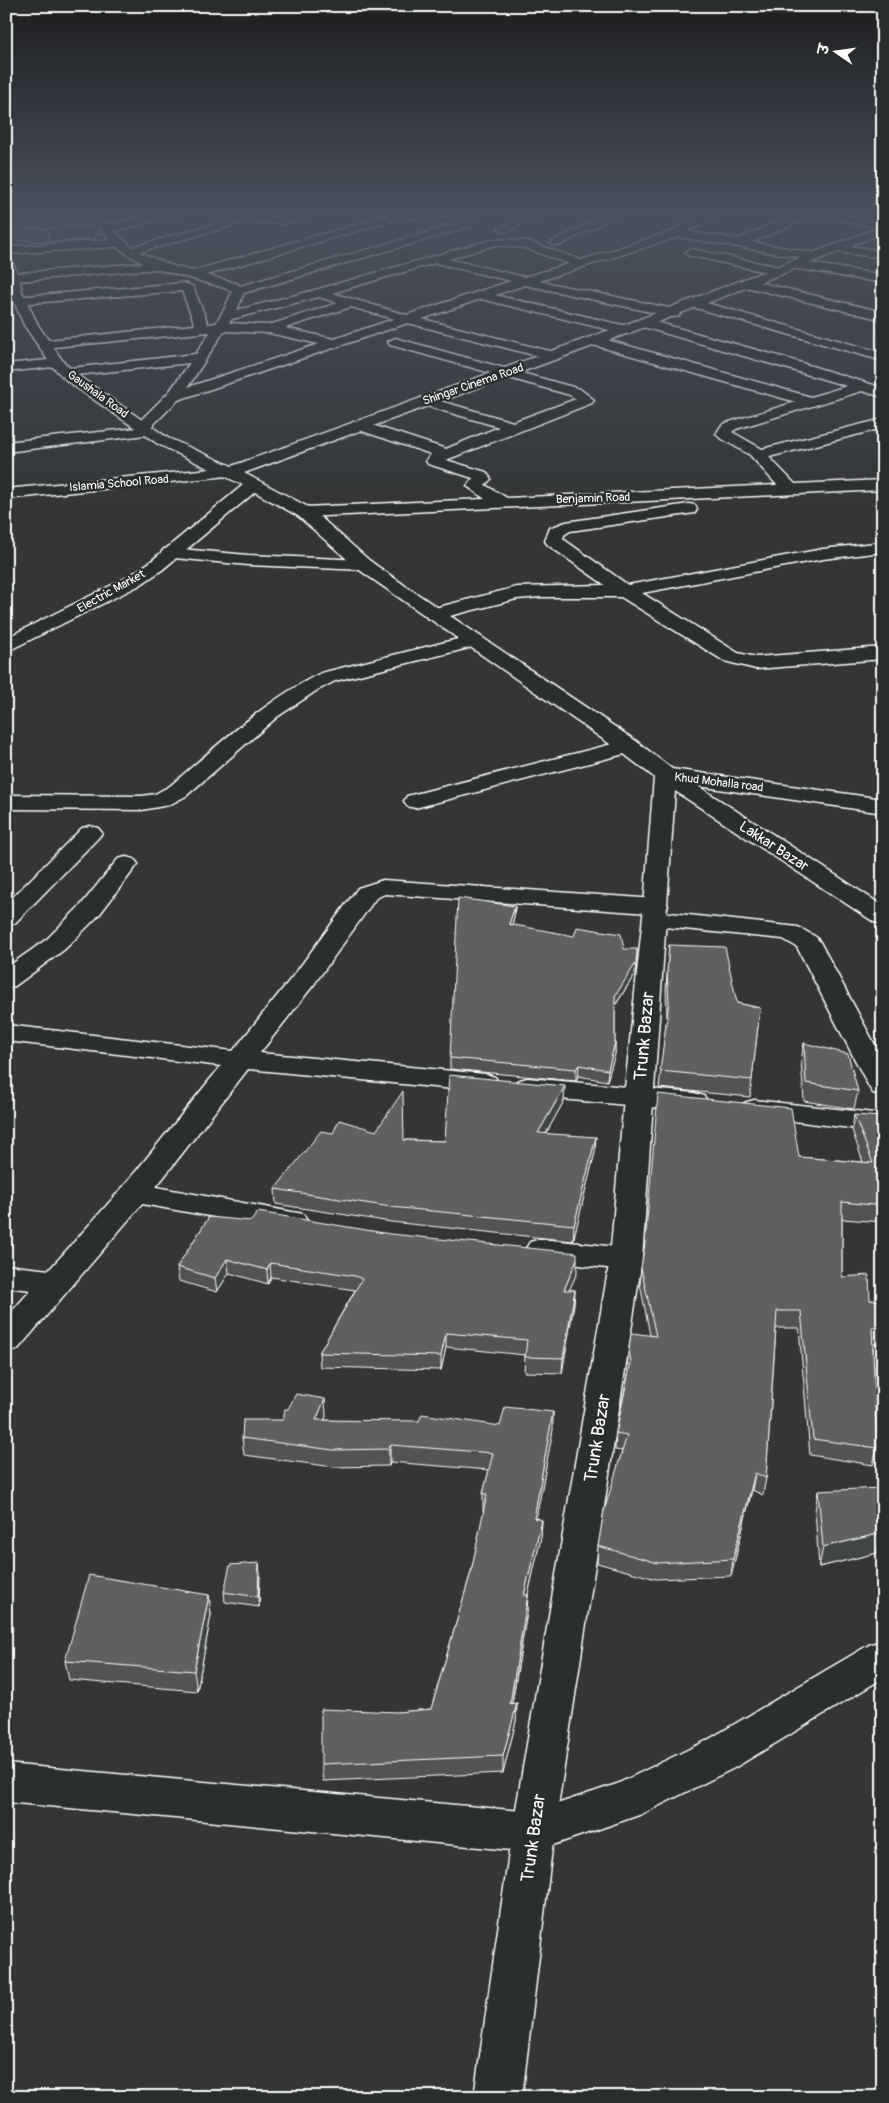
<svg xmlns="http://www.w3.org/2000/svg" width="889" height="2103" font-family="Pangolin,'Playpen Sans Deva',sans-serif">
<rect width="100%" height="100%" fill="#333536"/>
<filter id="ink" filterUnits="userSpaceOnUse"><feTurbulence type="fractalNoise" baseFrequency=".02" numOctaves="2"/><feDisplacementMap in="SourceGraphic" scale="10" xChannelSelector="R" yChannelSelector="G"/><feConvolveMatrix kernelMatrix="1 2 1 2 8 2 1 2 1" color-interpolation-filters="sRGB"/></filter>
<g filter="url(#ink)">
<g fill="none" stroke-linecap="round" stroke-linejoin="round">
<defs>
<g id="street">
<path d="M76 210H88L109 225 170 210H190L189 212 114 231 132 247 233 219 225 215 230 212 284 218 307 210H324L285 224 249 221 139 252 170 265 192 271 389 215 376 212 375 210H402L468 221 474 224 472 226 244 293 237 310 315 290 494 239 527 241 581 260 673 231C678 226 712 211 718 210 722 210 726 210 730 210L708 223 686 231 737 239 803 212 802 210H824L883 223V229L815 215 752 242 821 254 823 256 817 260 678 237 539 281 679 310 680 313 679 316 674 317 525 285 495 295 631 327 633 330 631 333 626 334 481 299 422 319 558 353 560 356 558 359 553 360 408 323 178 400 151 427 157 431 154 434 6 452V442L137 428 135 426 169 392 190 363 67 376 60 372 62 369 196 354 210 332 44 348 37 344 39 341 195 325 182 291 19 304 15 303 13 300 15 297 183 283 192 286 194 289 208 324 216 323 225 308 232 292 228 289 157 269 6 282V274L143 263 132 257 117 247 6 254V247L110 240 103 231ZM404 217 453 225 240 286 236 283 206 275ZM495 245 525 248 569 264 524 277 448 259ZM435 263 511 281 407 315 332 293ZM319 297 338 303 269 325 229 323 232 319ZM351 307 394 319 334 339 285 328ZM224 331 269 333 319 344 188 387Z"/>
<polygon points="538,210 553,210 508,231 504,232 498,229"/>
<polygon points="615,210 629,210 560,245 552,245 550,243"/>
<polygon points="691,249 780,267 786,271 780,275 687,255 685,253 687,251"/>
<polygon points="797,261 883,275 883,283 793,268 791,265"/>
<polygon points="750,280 883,312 883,320 746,287 744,284"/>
<polygon points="696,300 883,353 883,361 692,307 690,304 692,301"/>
<polygon points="645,319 782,357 883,388 883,397 862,391 736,429 732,432 762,449 883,419 883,428 769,457 795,484 883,480 883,490 304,517 298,516 296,512 298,508 304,507 485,499 467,486 473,478 428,464 426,461 431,454 353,428 350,425 353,422 363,422 446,449 499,427 420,404 418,401 420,398 430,398 513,422 576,399 570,395 390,345 388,342 395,338 580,389 594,400 592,403 446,460 486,472 491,479 485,485 507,498 777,485 750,455 719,437 716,434 721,426 726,423 796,402 590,344 588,341 590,338 600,338 811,397 847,386 640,326 638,323"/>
<polygon points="57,359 62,360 64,363 62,366 6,372 6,364"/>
<polygon points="231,467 237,469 239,472 237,475 6,499 6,489"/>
<polygon points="689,504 695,505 697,509 695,513 570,531 564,535 563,539 628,585 823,549 883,542 883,552 823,559 642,593 738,653 756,657 883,647 883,659 756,669 724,661 621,597 541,597 517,599 434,620 427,618 425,614 427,610 517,587 605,585 548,545 545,541 550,528 566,522"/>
<polygon points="170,548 248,555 364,560 370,561 373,565 370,569 364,570 248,565 164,557 161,553 164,549"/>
<path d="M474 635 481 637 484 641 481 645 335 681 316 691 277 717 186 796 169 805 142 810 6 809V795L142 796 155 794 170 786C218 745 264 701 321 673Z"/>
<polygon points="628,740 636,741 639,746 636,751 415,808 407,806 404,801 407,796"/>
<polygon points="90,826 98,828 102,833 98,838 15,923 6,925 6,904 82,828"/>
<polygon points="126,857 134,859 138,864 99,915 65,949 15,986 6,988 6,968 47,939 81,905 118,859"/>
<polygon points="383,880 656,899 665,901 668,906 665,911 661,912 798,927 816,937 820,942 883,1060 883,1096 873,1093 869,1087 797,947 783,939 655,926 646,924 643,919 646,914 649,913 385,894 376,898 315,983 260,1053 485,1074 495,1077 499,1083 495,1089 485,1092 248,1069 156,1187 303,1214 307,1221 303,1228 292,1231 142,1204 18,1349 6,1352 6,1318 31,1290 6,1287 6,1265 49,1270 124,1186 221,1066 6,1041 6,1025 233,1051 297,971 358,888"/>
<polygon points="527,1078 694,1093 704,1096 708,1102 704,1108 694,1111 527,1096 517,1093 513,1087 517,1081"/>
<polygon points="754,1100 883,1114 883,1132 744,1115 740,1109 744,1103"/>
<polygon points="541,1239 626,1248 637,1251 642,1259 637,1267 626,1270 541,1261 530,1258 525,1250 530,1242"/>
<polygon points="883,1640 883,1678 736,1767 642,1814 533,1852 6,1802 6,1764 533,1812 617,1784 706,1741 869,1645"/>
</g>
<polygon id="secondary" points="883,226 883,233 850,246 883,251 883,258 838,252 645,327 244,473 310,508 370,561 407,587 636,741 672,769 883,799 883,813 698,786 883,906 883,924 874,922 675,791 642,1259 554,1832 522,2097 474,2097 512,1832 610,1259 624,1098 644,906 654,777 620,751 358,569 298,516 255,492 162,570 140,585 6,652 6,638 128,577 150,562 243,485 158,444 67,381 52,366 24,325 10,292 6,275 6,258 12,261 19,277 22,292 38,325 62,360 77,375 168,438 232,466 635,321"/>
</defs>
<use href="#street" stroke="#fff" stroke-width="3"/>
<use href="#secondary" stroke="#fff" stroke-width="3"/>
<use href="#street" fill="#2a2d2e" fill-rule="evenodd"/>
<use href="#secondary" fill="#2a2d2e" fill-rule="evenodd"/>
</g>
<g fill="#525354" stroke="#fff">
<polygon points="6,210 95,215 95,218 98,221 100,234 94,235 95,239 49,242 6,240"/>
<polygon points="92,210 159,210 159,211 109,223"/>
<polygon points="515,906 514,917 512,925 624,949 635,974 615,1006 615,1054 607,1081 578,1076 576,1081 450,1069 450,1058"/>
<polygon points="669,945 737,1003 760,1008 750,1097 659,1088 667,1016 666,989"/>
<polygon points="804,1043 858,1091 854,1109 804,1101 801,1061"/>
<polygon points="564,1101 546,1133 595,1152 573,1241 391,1222 276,1204 275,1189 333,1133 404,1140 445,1141"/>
<polygon points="854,1115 883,1122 883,1222 842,1219 842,1277 870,1300 883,1301 883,1345 873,1344 877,1448 873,1465 810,1455 799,1328 776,1328 766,1478 763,1495 752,1490 731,1576 656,1579 597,1563 598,1546 622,1451 615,1450 616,1433 628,1373 627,1367 629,1350 650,1335 640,1284 641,1268 799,1157 863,1162 852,1130"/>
<polygon points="209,1217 577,1273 569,1290 575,1290 574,1304 562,1373 524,1372 525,1355 446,1347 441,1370 320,1367 319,1353 355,1290 271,1277 268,1284 229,1273 217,1292 179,1281 177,1267"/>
<polygon points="326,1416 324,1420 553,1429 536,1518 542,1520 541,1537 528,1595 527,1612 512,1704 517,1703 516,1721 503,1773 323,1781 321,1764 398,1712 431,1709 471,1572 484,1511 483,1511 483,1494 489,1470 390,1462 389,1466 334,1467 244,1455 242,1438 283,1420"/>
<polygon points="818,1491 877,1553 819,1567 815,1511"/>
<polygon points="260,1573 259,1607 225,1602 224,1592"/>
<polygon points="209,1595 211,1615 197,1691 69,1680 65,1661"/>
</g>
<g fill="#424445" stroke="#fff">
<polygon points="6,210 28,210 6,224"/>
<polygon points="108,210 159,210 159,211 109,223"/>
<polygon points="95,215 95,222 98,221 100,234 94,235 95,239 49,242 48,229 88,222 92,216"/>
<polygon points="515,906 514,917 509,935 509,924"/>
<polygon points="637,949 635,974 614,1007 615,996"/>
<polygon points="615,1042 615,1054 607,1081 608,1070"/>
<polygon points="579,1065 578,1076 576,1081 576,1069"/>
<polygon points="565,1086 564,1101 538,1148 538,1133"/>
<polygon points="596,1137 595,1152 573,1241 574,1225"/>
<polygon points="227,1259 229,1273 217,1292 215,1278"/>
<polygon points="577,1259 577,1273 563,1304 564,1290"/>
<polygon points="270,1263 271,1277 268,1284 267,1270"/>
<polygon points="575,1290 574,1304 562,1373 563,1358"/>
<polygon points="446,1333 446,1347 441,1370 441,1356"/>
<polygon points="325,1399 326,1416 317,1438 316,1420"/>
<polygon points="553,1412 553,1429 533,1535 534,1518"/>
<polygon points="390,1445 390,1462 389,1466 389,1449"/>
<polygon points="755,1473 752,1490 731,1576 733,1559"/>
<polygon points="542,1520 541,1537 524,1612 524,1595"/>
<polygon points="882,1533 877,1553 819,1567 823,1547"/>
<polygon points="259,1563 260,1573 259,1607 258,1597"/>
<polygon points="209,1595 211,1615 197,1691 194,1671"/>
<polygon points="528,1595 527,1612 509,1721 510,1704"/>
<polygon points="517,1703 516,1721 503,1773 503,1756"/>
</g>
<g fill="#5f6162" stroke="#fff">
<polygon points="26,210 88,210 95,215 92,216 98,221 88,222 93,226 48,229 6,227 6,222"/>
<polygon points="458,898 515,906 509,924 574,936 577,927 621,934 624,949 637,949 636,963 615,996 615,1042 608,1070 579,1065 576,1069 450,1058"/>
<polygon points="669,945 725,947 737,1003 760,1008 752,1080 660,1071 669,1002 667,972"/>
<polygon points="804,1043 848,1054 858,1091 806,1083"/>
<polygon points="449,1075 565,1086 538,1133 596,1137 574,1225 391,1207 275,1189 321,1131 333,1133 339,1120 376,1131 403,1091 404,1140 445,1141"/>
<polygon points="658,1094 791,1108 799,1157 873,1163 854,1115 881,1117 883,1122 883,1206 842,1202 842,1277 869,1275 870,1300 883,1301 883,1328 872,1327 877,1448 813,1439 801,1311 777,1311 766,1478 755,1473 733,1559 658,1563 598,1546 604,1511 627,1435 616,1433 631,1362 629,1350 631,1333 656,1336 641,1268 645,1243"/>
<polygon points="258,1212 390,1234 577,1253 577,1259 564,1290 575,1290 563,1358 525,1357 527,1340 446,1333 441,1356 319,1353 362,1279 355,1276 270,1263 267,1270 227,1259 215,1278 177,1267 209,1217 251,1221"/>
<polygon points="296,1394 325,1399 316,1420 419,1421 422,1414 500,1426 505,1407 553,1412 534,1518 542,1520 524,1595 528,1595 510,1704 517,1703 503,1756 321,1764 321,1709 398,1712 431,1709 471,1572 487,1494 483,1494 493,1453 390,1445 389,1449 333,1450 242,1438 243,1420 283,1420 285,1409 288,1409"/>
<polygon points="880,1488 882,1533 823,1547 818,1491"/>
<polygon points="259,1563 258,1597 224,1592 230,1565"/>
<polygon points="89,1575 209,1595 194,1671 65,1661"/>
</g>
</g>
<linearGradient id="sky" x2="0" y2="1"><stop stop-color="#1c1d1e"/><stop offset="0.42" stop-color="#4a515d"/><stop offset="1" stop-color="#4a515d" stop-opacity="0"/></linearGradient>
<rect width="889" height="505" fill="url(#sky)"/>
<g text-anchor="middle" stroke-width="4.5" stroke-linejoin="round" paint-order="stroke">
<g font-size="12" fill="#fff" stroke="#2a2d2e">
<text transform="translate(473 384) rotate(-19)" y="4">Shingar Cinema Road</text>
<text transform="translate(98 394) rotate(36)" y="4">Gaushala Road</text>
<text transform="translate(119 483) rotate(-5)" y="4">Islamia School Road</text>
<text transform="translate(593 498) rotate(-2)" y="4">Benjamin Road</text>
<text transform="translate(111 591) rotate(-29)" y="4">Electric Market</text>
<text transform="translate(719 782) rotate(7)" y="4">Khud Mohalla road</text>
</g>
<g font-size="15" fill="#fff" stroke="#2a2d2e">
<text transform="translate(774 846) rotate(33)" y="5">Lakkar Bazar</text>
</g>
<g font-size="18" fill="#fff" stroke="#2a2d2e">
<text transform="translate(644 1036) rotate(-85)" y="6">Trunk Bazar</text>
<text transform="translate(597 1438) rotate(-81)" y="6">Trunk Bazar</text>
<text transform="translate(533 1838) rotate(-82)" y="6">Trunk Bazar</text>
</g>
</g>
<rect width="889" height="2103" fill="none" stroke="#2a2d2e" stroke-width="25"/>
<rect x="12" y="12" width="864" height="2078" fill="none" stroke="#fff" stroke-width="2" filter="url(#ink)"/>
<g transform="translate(836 52) rotate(283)" stroke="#2a2d2e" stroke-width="4" paint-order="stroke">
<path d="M0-4L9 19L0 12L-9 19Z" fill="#ffffff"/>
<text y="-8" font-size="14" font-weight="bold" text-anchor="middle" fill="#ffffff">उ</text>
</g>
</svg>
